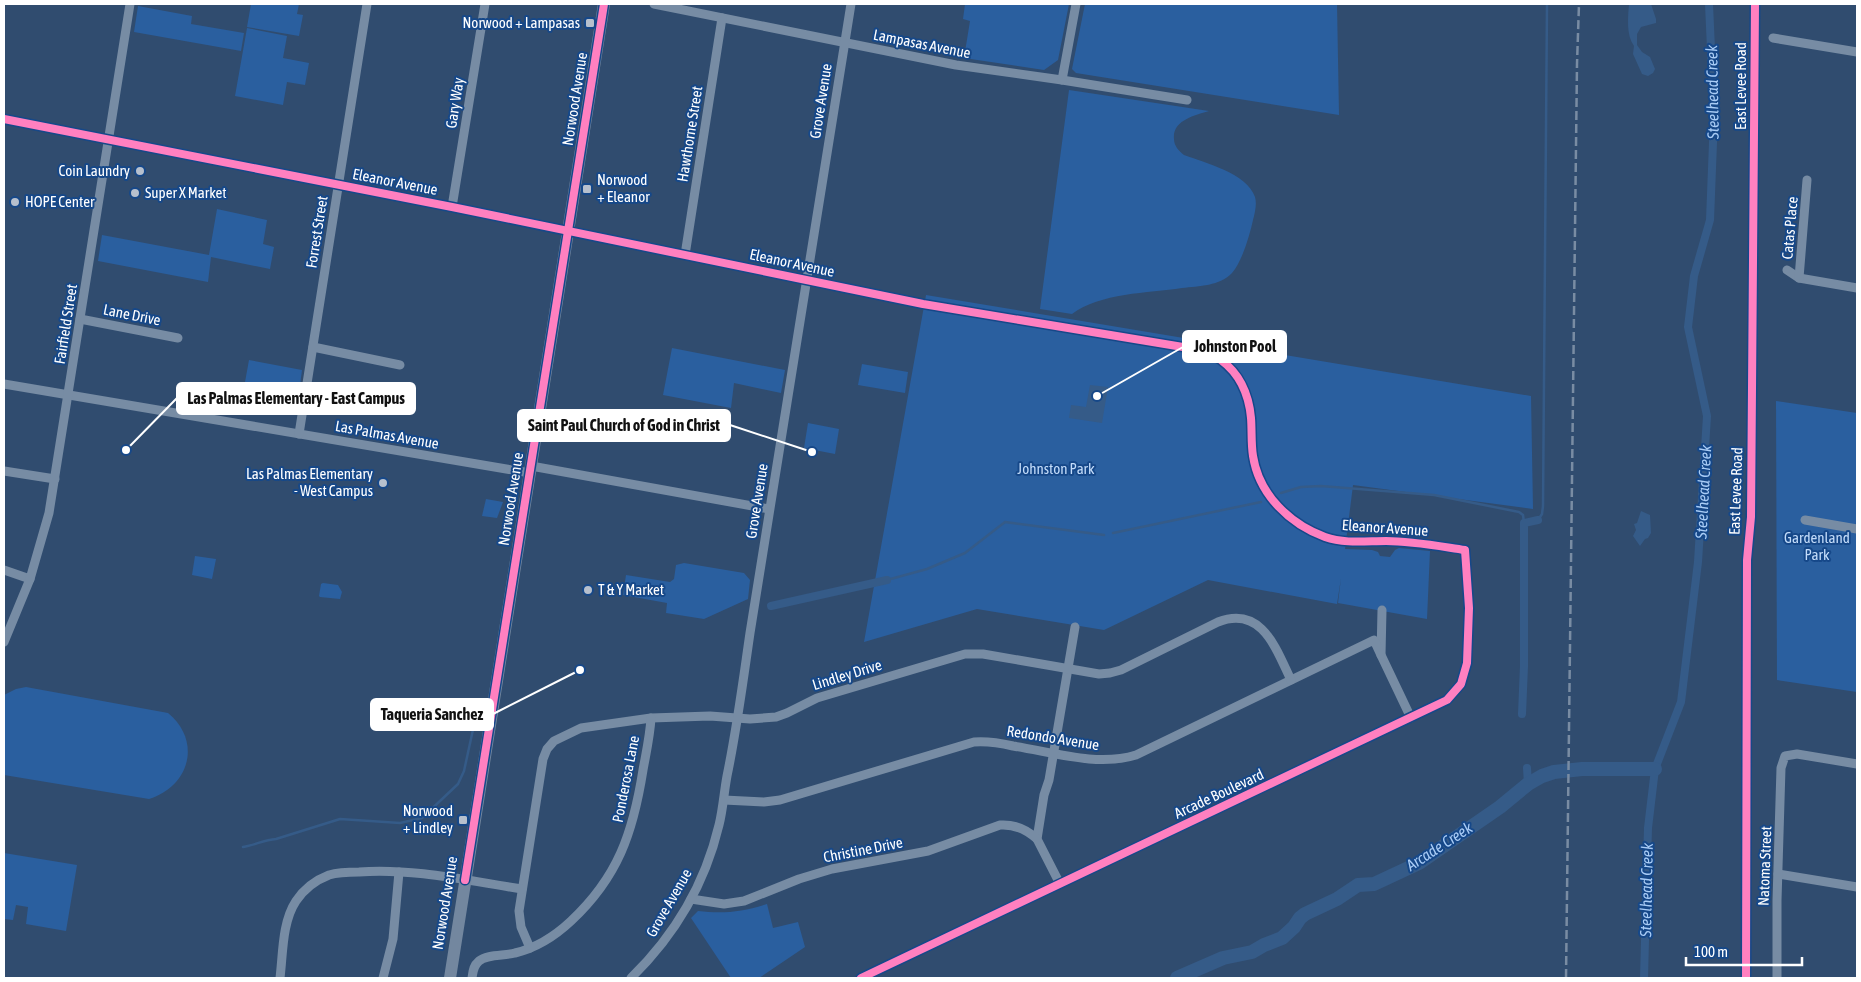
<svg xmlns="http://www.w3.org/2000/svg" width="1861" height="982" font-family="'Asap Condensed',sans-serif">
<rect width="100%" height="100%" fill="#304c6f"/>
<g fill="#2a5f9f">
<polygon points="251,4 299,4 297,14 303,15 299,36 247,27"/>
<polygon points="965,4 1069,4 1058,60 1044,70 964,58 970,21 963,19"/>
<polygon points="1085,4 1337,4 1339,115 1076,73 1072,69"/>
<polygon points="138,6 192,16 191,24 244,33 241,51 134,32"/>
<polygon points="247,28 287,36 283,58 309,63 305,85 287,82 283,105 235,96"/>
<path d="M1069 90 1209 111C1196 115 1172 120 1174 139 1174 146 1179 151 1184 155 1205 163 1247 173 1255 197 1257 204 1255 212 1253 220 1250 234 1242 262 1232 273 1220 286 1199 286 1182 288 1148 293 1100 293 1072 314L1040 309Z"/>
<polygon points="217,209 267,220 263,244 274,247 270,269 211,257 208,282 98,261 102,235 209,255"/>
<polygon points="926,295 1531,396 1533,509 1353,485 1345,549 1372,550 1378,552 1380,556 1390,557 1395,550 1399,548 1430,551 1427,619 1338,603 1341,578 1337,604 1208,580 1104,630 977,609 864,642"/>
<polygon points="672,348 785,370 781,393 734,383 731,408 663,395"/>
<polygon points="249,360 302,370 299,393 245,382"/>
<polygon points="862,364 908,372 905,393 858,385"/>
<polygon points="1776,401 1857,413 1857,692 1777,680"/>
<polygon points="808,423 839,429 835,454 804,448"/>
<polygon points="486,499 503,502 497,518 482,516"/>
<polygon points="195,556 216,559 212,579 192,575"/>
<polygon points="684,563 744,573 750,580 748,599 704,619 666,613 667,603 623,595 626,575 670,582 674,579 676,565"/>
<polygon points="323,583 338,585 342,592 340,599 320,597 319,596 321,584"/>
<path d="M26 687 168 713C202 741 190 786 149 799L4 775V695L16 689Z"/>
<polygon points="4,853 77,865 66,931 26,924 28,907 16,905 13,920 4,919"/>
<path d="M767 904 773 928 798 922 805 947 759 978H731L691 918 698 911C723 914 743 912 767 904Z"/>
</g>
<g fill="#355b88">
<path d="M1629 4H1651L1656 19V23L1641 27 1637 34V45L1642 52 1650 57 1655 69 1653 73 1648 76 1642 74 1633 54 1634 46C1626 35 1628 17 1629 4Z"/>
<polygon points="1090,385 1108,387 1102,423 1069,418 1071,405 1086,407"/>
<polygon points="1641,511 1650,515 1651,533 1648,538 1645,539 1640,546 1633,536 1636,530 1634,524 1637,523"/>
</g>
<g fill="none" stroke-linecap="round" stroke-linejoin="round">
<g stroke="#355b88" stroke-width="2.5">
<polyline points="1281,493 1301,487 1321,486 1434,495 1519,512 1523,515 1524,523"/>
<polyline points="1538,520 1542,514 1543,506 1547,4"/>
<polyline points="1113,533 1261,502"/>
<polyline points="887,580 927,569 965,553 1005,522 1104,535"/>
<path d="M243 847C255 845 264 840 276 839L340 819 400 823 422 818 458 784 464 771 474 725 477 724"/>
</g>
<g stroke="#355b88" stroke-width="8">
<polyline points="771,606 887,580"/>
<polyline points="1522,714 1524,666 1524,523 1538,520"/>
<polyline points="1527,768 1528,784"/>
<polyline points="1644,978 1648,828 1655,769 1681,702 1698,562 1707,416 1688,327 1694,276 1710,220 1714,117 1709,4"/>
</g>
<polyline stroke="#355b88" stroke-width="14" points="1177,978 1223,958 1252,952 1264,945 1282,938 1294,927 1300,918 1305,914 1337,899 1358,885 1374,884 1419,863 1500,807 1528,784 1542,776 1554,772 1582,769 1655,769"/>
<g stroke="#778ca4" stroke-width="9">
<polyline points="654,4 956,65 1062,80 1187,100"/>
<polyline points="1773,38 1857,52"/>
<polyline points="1062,80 1076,4"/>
<path d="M4 119 452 207 923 304 1201 350C1207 353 1215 356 1221 360 1240 374 1249 396 1251 418 1252 431 1251 444 1253 456 1259 495 1290 524 1325 537 1345 544 1366 541 1386 541 1412 541 1438 546 1465 550L1469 608 1467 663 1461 684 1447 700 861 978"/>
<polyline points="452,207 485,4"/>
<polyline points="685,255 722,18"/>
<polyline points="1787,270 1799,278 1857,288"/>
<polyline points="1799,278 1807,180"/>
<polyline points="80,319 178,338"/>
<polyline points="313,347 400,365"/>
<polyline points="4,384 530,473"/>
<polyline points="299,434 367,4"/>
<polyline points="531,466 769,509"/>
<polyline points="4,471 55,479"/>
<polyline points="1805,520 1857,529"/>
<polyline points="4,570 30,579"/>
<polyline points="1382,610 1381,655 1411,718"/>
<polyline points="4,642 30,579 49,513 130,4"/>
<path d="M724 800 764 802 780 800 974 742C987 741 1000 743 1013 746 1052 752 1097 767 1136 755L1374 640 1381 655"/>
<polyline points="1778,874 1857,887"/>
<polyline points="1060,884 1037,839 1044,795 1049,780 1075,627"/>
<path d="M691 899 724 904 744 901 799 879 832 869 928 851 1000 825C1015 824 1026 829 1037 839"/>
<path d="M530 948 521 927 519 911 543 759 547 749 554 741 581 728 651 718 710 716 750 719 776 717 787 713 817 698 965 654H983L1099 674 1110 673 1121 670 1218 622C1262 605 1276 649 1291 680"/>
<path d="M280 978C283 954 282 922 296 901 304 889 316 880 329 875 339 872 349 872 359 872 413 868 469 881 522 889"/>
<polyline points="383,978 393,939 399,872"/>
<path d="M472 978C473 972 473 966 479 961 487 954 505 956 515 953 536 948 555 936 571 921 618 877 633 833 643 770 646 753 650 736 651 718"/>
<path d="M631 978C674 936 705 884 719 825 723 809 724 792 727 776 737 728 743 681 750 633L851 4"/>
<polyline points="1777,978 1777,900 1781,768 1785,756 1797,754 1857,764"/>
</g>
<polyline stroke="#73879f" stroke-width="12" points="450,978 604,4"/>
<polyline stroke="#798ca3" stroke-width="2.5" stroke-dasharray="9 4" stroke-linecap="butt" points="1566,978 1577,64 1579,4"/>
<defs>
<g id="cycleway">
<path d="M4 119 452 207 923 304 1201 350C1207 353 1215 356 1221 360 1240 374 1249 396 1251 418 1252 431 1251 444 1253 456 1259 495 1290 524 1325 537 1345 544 1366 541 1386 541 1412 541 1438 546 1465 550L1469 608 1467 663 1461 684 1447 700 861 978"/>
<polyline points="465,880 604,4"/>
<polyline points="1746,978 1747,560 1751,517 1755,4"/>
</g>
</defs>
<use href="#cycleway" stroke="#164889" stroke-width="11"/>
<use href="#cycleway" stroke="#ff80c0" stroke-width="8"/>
</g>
<g fill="#b7c0cd" stroke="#164889" stroke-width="2">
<rect x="585" y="18" width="10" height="10" rx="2.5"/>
<circle cx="140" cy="171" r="5"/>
<rect x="582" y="184" width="10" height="10" rx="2.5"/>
<circle cx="135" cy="193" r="5"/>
<circle cx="15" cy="202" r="5"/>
<circle cx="383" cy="483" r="5"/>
<circle cx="588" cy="590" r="5"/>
<rect x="458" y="815" width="10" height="10" rx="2.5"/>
</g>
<g text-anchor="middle" stroke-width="4" stroke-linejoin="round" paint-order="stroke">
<g font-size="15" fill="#fff" stroke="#164889" text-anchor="end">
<text x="580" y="28">Norwood + Lampasas</text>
<text x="130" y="176">Coin Laundry</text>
<text x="597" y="185" text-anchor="start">Norwood<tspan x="597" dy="17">+ Eleanor</tspan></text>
<text x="145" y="198" text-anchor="start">Super X Market</text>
<text x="25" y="207" text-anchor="start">HOPE Center</text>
<text x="373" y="479">Las Palmas Elementary<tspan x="373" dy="17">- West Campus</tspan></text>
<text x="598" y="595" text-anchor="start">T &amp; Y Market</text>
<text x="453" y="816">Norwood<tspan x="453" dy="17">+ Lindley</tspan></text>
</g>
<g font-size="15" fill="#fff" stroke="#164889">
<text transform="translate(922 44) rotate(11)" y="5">Lampasas Avenue</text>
<text transform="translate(1741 86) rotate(-90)" y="5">East Levee Road</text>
<text transform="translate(575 99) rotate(-81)" y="5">Norwood Avenue</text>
<text transform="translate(821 101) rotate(-81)" y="5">Grove Avenue</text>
<text transform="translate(455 103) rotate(-81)" y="5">Gary Way</text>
<text transform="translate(690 134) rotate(-81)" y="5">Hawthorne Street</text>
<text transform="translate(395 182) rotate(11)" y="5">Eleanor Avenue</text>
<text transform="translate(1790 228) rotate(-85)" y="5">Catas Place</text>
<text transform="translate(317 232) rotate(-81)" y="5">Forrest Street</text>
<text transform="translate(792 263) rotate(12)" y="5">Eleanor Avenue</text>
<text transform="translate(132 315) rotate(11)" y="5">Lane Drive</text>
<text transform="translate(66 324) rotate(-81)" y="5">Fairfield Street</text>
<text transform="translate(387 435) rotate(10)" y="5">Las Palmas Avenue</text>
<text transform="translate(1736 491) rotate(-88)" y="5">East Levee Road</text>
<text transform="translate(511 499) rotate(-81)" y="5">Norwood Avenue</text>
<text transform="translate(757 501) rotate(-81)" y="5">Grove Avenue</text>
<text transform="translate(1385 528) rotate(4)" y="5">Eleanor Avenue</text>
<text transform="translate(847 675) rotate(-17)" y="5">Lindley Drive</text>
<text transform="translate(1053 738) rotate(9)" y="5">Redondo Avenue</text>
<text transform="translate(626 779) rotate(-79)" y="5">Ponderosa Lane</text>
<text transform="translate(1219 794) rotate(-25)" y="5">Arcade Boulevard</text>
<text transform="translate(863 850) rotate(-11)" y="5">Christine Drive</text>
<text transform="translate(1765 866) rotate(-88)" y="5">Natoma Street</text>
<text transform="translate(445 903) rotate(-81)" y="5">Norwood Avenue</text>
<text transform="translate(669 903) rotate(-60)" y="5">Grove Avenue</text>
</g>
<g font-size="15" fill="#c3dcfa" stroke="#164889">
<text x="1056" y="474">Johnston Park</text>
<text x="1817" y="543">Gardenland<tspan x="1817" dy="17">Park</tspan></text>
</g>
<g font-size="16" font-style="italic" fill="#a9ccf6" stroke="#164889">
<text transform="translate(1712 92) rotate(-91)" y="6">Steelhead Creek</text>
<text transform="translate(1703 492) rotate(-87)" y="6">Steelhead Creek</text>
<text transform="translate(1439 846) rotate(-33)" y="6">Arcade Creek</text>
<text transform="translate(1646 890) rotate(-89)" y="6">Steelhead Creek</text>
</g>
</g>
<path fill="none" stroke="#fff" stroke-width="2" d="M1097 396L1183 347M126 450L177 398M812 452L730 425M580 670L493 714"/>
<g fill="#fff" stroke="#164889" stroke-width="2">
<circle cx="1097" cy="396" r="5"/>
<circle cx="126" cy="450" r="5"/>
<circle cx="812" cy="452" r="5"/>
<circle cx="580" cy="670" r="5"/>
</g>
<g fill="#fff" stroke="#fff" stroke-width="2">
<rect x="1183" y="331" width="103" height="31" rx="5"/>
<rect x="177" y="383" width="238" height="31" rx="5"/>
<rect x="518" y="410" width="212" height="31" rx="5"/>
<rect x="371" y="699" width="122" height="31" rx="5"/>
</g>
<g font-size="16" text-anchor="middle" font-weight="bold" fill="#111">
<text x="1235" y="352">Johnston Pool</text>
<text x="296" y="404">Las Palmas Elementary - East Campus</text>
<text x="624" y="431">Saint Paul Church of God in Christ</text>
<text x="432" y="720">Taqueria Sanchez</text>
</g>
<rect width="1861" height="982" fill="none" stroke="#ffffff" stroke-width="10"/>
<path d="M1686 957v8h116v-8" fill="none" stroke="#ffffff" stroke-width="2.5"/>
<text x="1694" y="957" font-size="15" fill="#ffffff" stroke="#164889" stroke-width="4" paint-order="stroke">100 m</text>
</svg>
